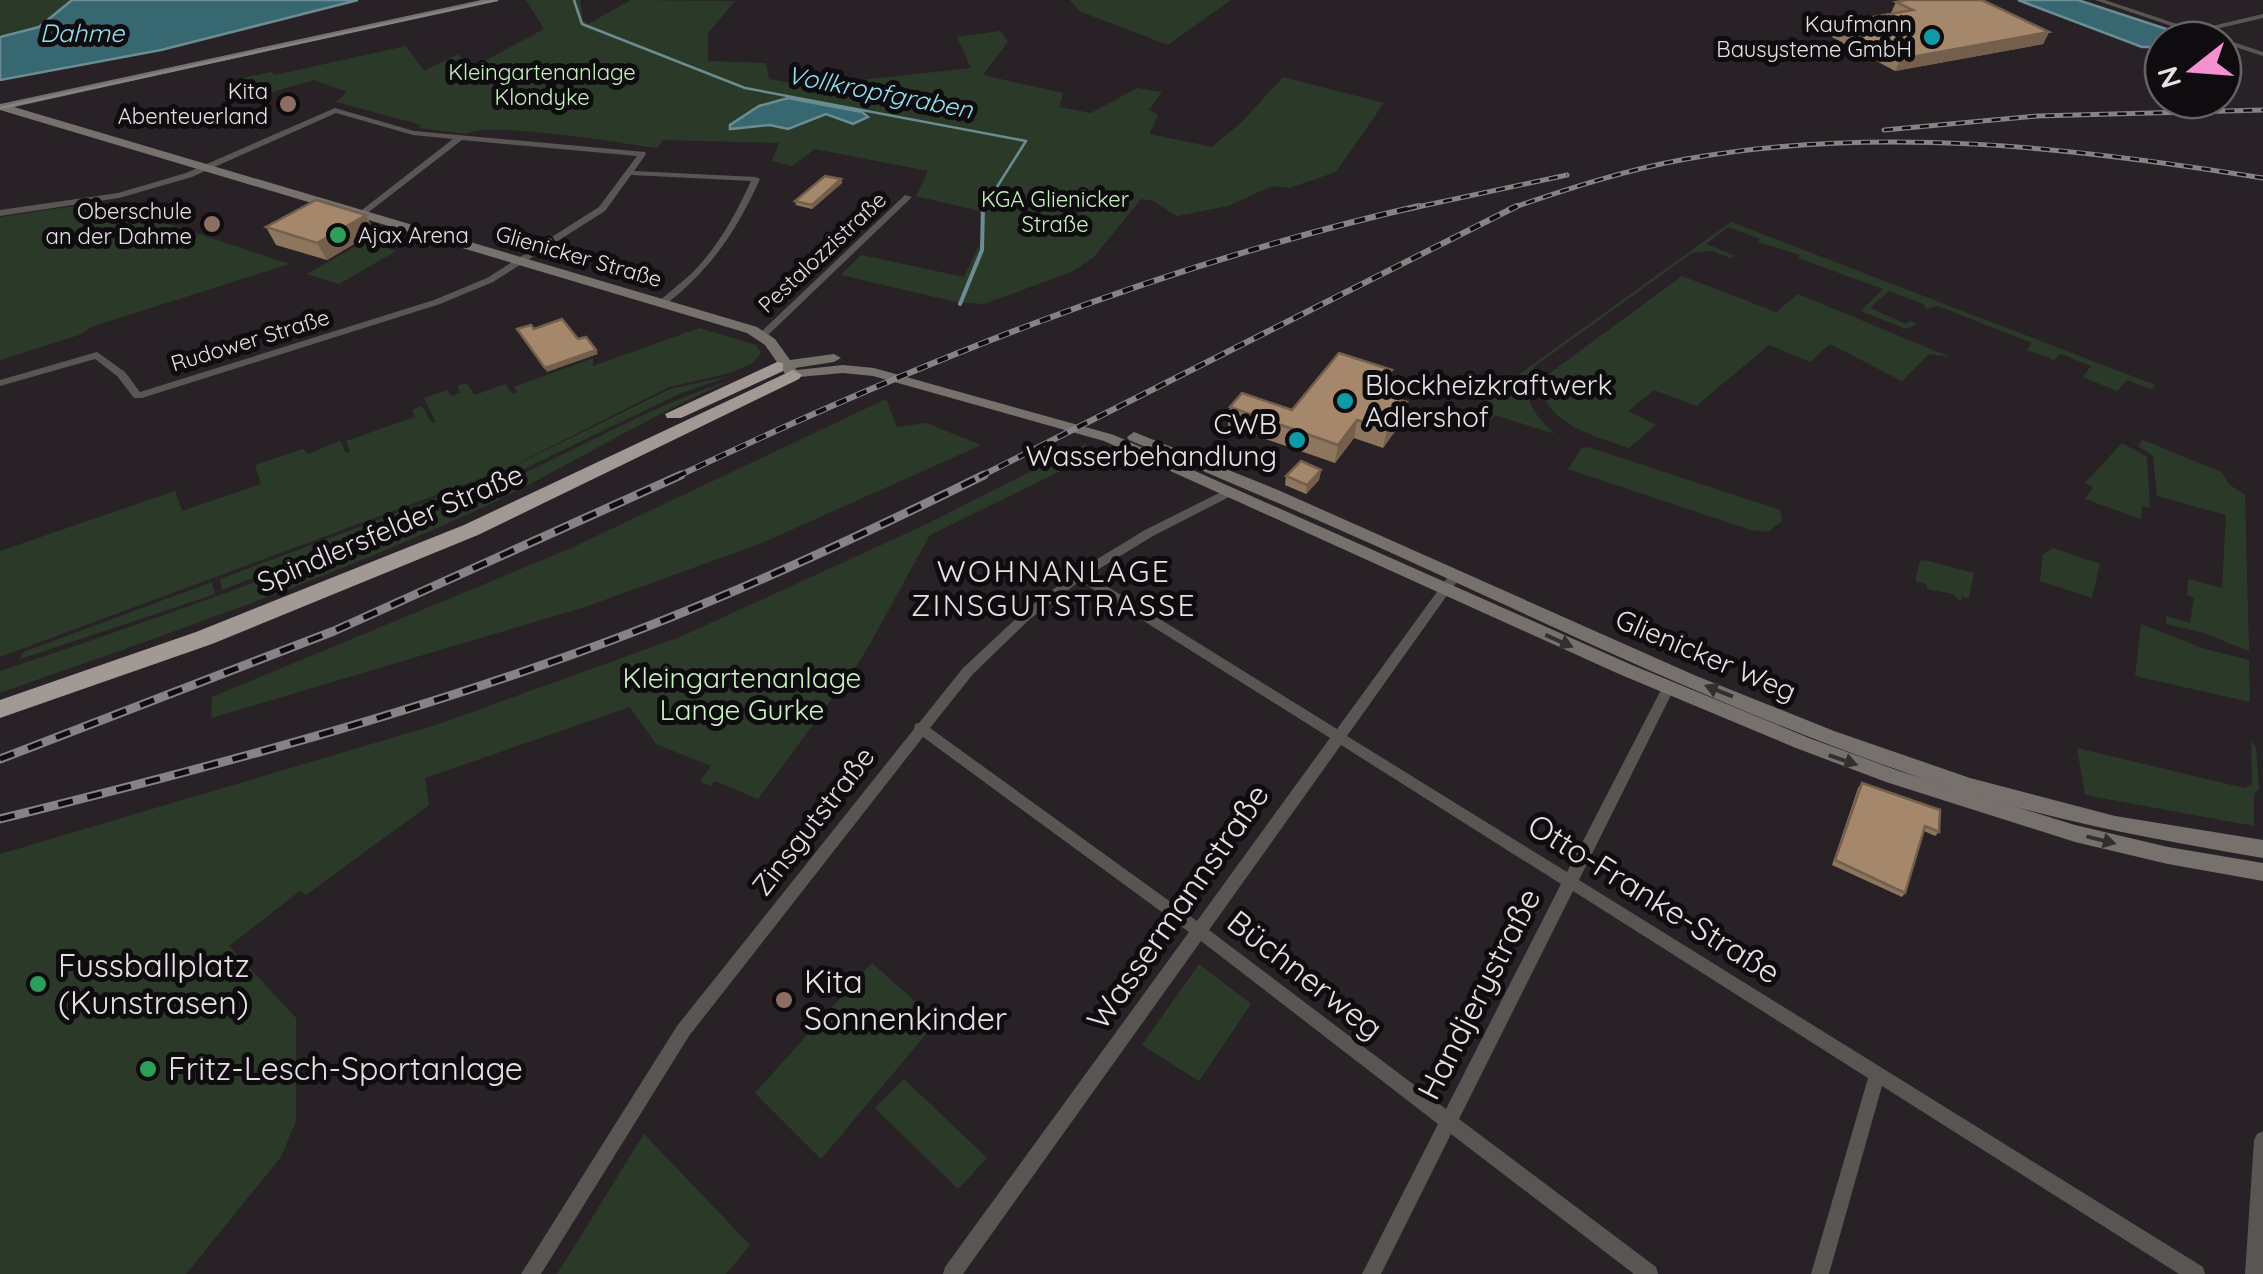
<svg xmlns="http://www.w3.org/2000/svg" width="2263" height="1274" font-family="Quicksand,sans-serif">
<rect width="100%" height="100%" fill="#282227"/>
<g fill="#2b3a28">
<polygon points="0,0 72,0 39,27 0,37"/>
<path d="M526 0H580L583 20 588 24 631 0 735 1 708 33V61L766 63 769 79 807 86 971 68 957 37 1000 31 1008 42 983 75 1063 93 1059 107 1091 113 1137 88 1162 92 1149 110 1158 115 1149 134 1212 147 1243 121 1283 77 1384 103 1336 172 1289 188 1272 186 1228 206 1177 216 1153 201 1141 199 1093 258 1071 272 984 304 956 302 841 275 861 255 964 277 982 239 980 211 916 196 928 171 815 149 792 166 772 161 779 143 663 140 657 148C627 144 485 120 467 134L419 128 422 125 336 102 347 92 314 80 269 93 230 81 271 72 275 75 406 46 424 71 458 54 469 69 544 29Z"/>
<polygon points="1070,0 1231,0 1168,45 1079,11"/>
<polygon points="103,202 289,264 91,327 79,335 0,360 0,217"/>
<path d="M1731 222 2155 385 2152 390 2127 380 2117 391 2083 377 2091 366 2061 354 2054 360 2027 350 2032 343 1938 306 1925 309V305L1889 291 1870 308 1906 324 1910 321 1917 324 1906 329 1861 311 1883 289 1798 258 1800 255 1758 242 1760 239 1728 227 1706 244 1736 256 1730 258 1712 251 1692 253 1535 366C1516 391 1534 416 1555 434L1495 415 1492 419 1478 414 1493 393Z"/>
<polygon points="365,241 396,251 339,284 307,274"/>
<path d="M1682 276 1776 312 1798 294 1950 357 1929 354 1902 381 1830 344 1810 362 1769 345 1696 406 1654 390 1628 411 1656 425 1629 448C1600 438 1524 418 1550 373Z"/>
<polygon points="699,328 756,345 761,353 753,363 730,373 669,387 509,468 0,657 0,551 175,491 182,511 261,484 255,465 303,449 308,454 340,441 346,453 350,452 346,441 415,417 412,410 422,406 432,423 436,422 424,398 447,390 451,396 460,393 457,386 466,383 475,395 505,384 513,394 517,392 514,387 593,358 593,366"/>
<polygon points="730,376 679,394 497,482 494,476 670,389"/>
<path d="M732 380C643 418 562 471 475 511 321 582 160 636 0 693V671C163 617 325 560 483 492 567 456 645 407 732 380Z"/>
<polygon points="886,399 897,427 926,423 981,445 762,543 585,607 211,718 212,697 569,549"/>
<polygon points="2143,440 2221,472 2230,485 2245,495 2249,651 2204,633 2166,624 2166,616 2190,623 2194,598 2187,595 2188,579 2222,588 2226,515 2157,496 2153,456 2138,446"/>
<polygon points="2122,443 2147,457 2150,508 2142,506 2141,519 2085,499 2093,487 2085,483"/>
<polygon points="1085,444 1097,453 930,535 862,658 758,799 715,781 710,786 700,781 711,766 656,744 630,707 425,778 429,805 306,895 300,891 229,946 296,1018 296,1121 281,1157 186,1274 0,1274 0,854 439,724 680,637 929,523"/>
<polygon points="1588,447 1780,510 1782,521 1768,532 1751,530 1568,469 1582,448"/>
<polygon points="490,478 492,485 222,590 220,579"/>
<polygon points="2053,548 2100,564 2092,598 2040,581 2043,554"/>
<polygon points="1924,560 1974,573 1969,599 1962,596 1961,601 1953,594 1927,589 1927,584 1915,581 1920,561"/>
<polygon points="212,582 215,594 20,659 23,652"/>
<polygon points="2141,624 2205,649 2249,660 2250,702 2135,676"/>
<polygon points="2251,741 2256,747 2259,789 2254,794 2254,826 2085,795 2077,748 2244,788 2252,784"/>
<polygon points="872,963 937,1021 821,1159 755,1093"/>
<polygon points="1199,964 1251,1004 1199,1081 1142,1045"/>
<polygon points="904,1079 987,1158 958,1189 875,1108"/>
<polygon points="644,1134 750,1245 726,1274 557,1274"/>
</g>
<g fill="#376770" stroke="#6b8c93" stroke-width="2.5">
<polygon points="72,0 358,0 161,50 0,80 0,37 39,27"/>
<polygon points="2018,0 2078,0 2200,40 2163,40 2163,47 2142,47"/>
<polygon points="788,98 862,112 868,117 853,124 826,114 788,129 770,125 730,129 730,125 759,106"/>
</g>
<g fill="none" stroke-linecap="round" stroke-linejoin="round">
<polyline stroke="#6b8c93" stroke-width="2.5" points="574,0 582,24 745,88 1026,141 983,209"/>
<polyline stroke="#6b8c93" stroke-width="4" points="960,304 982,250 983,206"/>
<g fill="#595553" fill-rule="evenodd">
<polygon points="2095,0 2105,0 2195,30 2263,14 2263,18 2203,32 2263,52 2263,56 2223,43 2223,40 2213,40"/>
<path d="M335 108 414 131 645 152 646 154 634 171 756 177 760 179C736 232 711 269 665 305H659L657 303C669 292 683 282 694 271 719 245 736 214 751 181L631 175 605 211 493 282 440 304 142 398H134L117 376 95 359 0 386V380L97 352 125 372 140 392 434 300 487 278 599 207 637 156 462 140 361 218 358 217V213L453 139 413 135 336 113 192 177 119 198 0 216V210L118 193 186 173Z"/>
<polygon points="905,195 912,197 766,337 760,337 760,333"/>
<path d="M1229 488 1233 489 1235 492 1233 495 1153 536 1089 575 1337 729 1450 574H1458L1460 577 1458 580 1347 736 1567 872 1663 686H1673L1674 689 1579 880 2203 1267 2205 1274H2179L1882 1086 1829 1274H1811L1868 1078 1573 891 1459 1119 1656 1267 1658 1274H1634L1451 1134 1381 1274H1362L1438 1124 1201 941 963 1274H943L945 1267 1189 932 923 737 689 1036 541 1274H521L677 1026 914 729 915 724 919 723 963 668 1022 613 1076 572 1145 530ZM1080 581 1330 738 1197 921 930 728 973 674 1030 619ZM1341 745 1561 884 1446 1109 1209 930Z"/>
<polygon points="2263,1131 2263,1274 2245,1274 2254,1140 2257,1134"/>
</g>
<g fill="#77716e" fill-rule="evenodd">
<polygon points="481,0 499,0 14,107 757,327 775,339 790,360 834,354 841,358 834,362 795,368 797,370 843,365 874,368 1114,435 1632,665 1809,738 1899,771 2075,825 2168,847 2263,863 2263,881 2168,864 2075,842 1886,782 1796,748 1619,674 1104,441 873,376 843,373 788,378 765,345 747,333 0,110 0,104 5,103"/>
<path d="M1134 432 1278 490 1694 675 1834 731 1970 778 2115 816 2263 840V858C2163 841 2064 823 1967 793 1774 732 1591 644 1407 560 1315 518 1222 479 1129 440L1127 437Z"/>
</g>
<g fill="#a39994" fill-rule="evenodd">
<polygon points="777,362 783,363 783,371 681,418 667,418 665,414"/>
<polygon points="793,370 802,375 799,379 478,535 212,644 0,718 0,700 196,632 464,525"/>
</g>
<polyline stroke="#878286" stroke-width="2.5" points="0,108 497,0"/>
<defs>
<g id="rail-far2">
<polyline points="1884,130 2037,116 2263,110"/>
<polyline points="1408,209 1567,175"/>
<path d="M1509 209C1567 189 1625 170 1686 159 1878 125 2072 147 2263 178"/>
</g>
<g id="rail-far1">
<path d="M676 477C915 364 1160 265 1419 206"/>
<polyline points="979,477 1517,206"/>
</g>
<g id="rail">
<polyline points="0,759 334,631 681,475"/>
<path d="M0 819C191 772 382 722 568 656 710 606 848 542 984 475"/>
</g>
</defs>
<use href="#rail-far2" stroke="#878286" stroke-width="5"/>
<use href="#rail-far1" stroke="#878286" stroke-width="6"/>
<use href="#rail" stroke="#878286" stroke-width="9"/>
<use href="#rail-far2" stroke="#0f0c0f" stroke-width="2.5" stroke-dasharray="9" stroke-linecap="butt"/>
<use href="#rail-far1" stroke="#0f0c0f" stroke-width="4" stroke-dasharray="11" stroke-linecap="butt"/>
<use href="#rail" stroke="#0f0c0f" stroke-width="5" stroke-dasharray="15" stroke-linecap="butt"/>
</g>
<g fill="#8e755d">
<polygon points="1896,2 2049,32 2043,44 1895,71 1828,35 1833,24 1891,13"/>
<polygon points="841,179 842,183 812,209 796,205 795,201"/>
<polygon points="366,215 374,232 327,260 276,245 266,227"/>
<polygon points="1392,370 1389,388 1384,395 1403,420 1383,448 1354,438 1335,463 1228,426 1230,407 1292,410"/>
<polygon points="1321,470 1319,480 1306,494 1285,485 1286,476"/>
<polygon points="1862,783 1939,832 1935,836 1924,831 1905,893 1902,897 1832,865 1858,788"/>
</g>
<g fill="#745f4c">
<polygon points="2049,32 2043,44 1895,71 1901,59"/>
<polygon points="841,179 842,183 812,209 812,205"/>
<polygon points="366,215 374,232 327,260 317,243"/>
<polygon points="596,350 598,354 547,372 545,368"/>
<polygon points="1392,370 1389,388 1372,410 1375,392"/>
<polygon points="1407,402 1403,420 1383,448 1387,430"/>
<polygon points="1357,420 1354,438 1335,463 1338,445"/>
<polygon points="1321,470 1319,480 1306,494 1307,485"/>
</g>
<g fill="#a5886c" stroke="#745f4c" stroke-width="2.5">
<polygon points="1907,0 1982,0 2049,32 1901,59 1833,24 1913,10 1896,2"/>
<polygon points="825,176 841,179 812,205 795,201"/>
<polygon points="316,200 366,215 317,243 266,227"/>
<polygon points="562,319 578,339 586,337 596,350 545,368 517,329 531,325 534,329"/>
<polygon points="1339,353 1392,370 1375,392 1407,402 1387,430 1357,420 1338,445 1230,407 1242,393 1292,410"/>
<polygon points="1301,461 1321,470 1307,485 1286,476"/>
<polygon points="1862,783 1940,810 1939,832 1925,826 1905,893 1835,860"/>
</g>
<defs><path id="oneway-solid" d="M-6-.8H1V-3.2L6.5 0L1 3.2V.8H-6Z" transform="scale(2.5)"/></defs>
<g fill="#332f30">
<use href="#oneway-solid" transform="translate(1559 641) rotate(24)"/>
<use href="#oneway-solid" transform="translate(1719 691) rotate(-158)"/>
<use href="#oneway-solid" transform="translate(1843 760) rotate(19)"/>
<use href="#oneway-solid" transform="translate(2101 840) rotate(14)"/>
</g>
<g fill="#0f9aa8" stroke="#0f0c0f" stroke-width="4">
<circle cx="1932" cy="37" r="10"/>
<circle cx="1345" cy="401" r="10"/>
<circle cx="1297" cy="440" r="10"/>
</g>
<g fill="#8d6e63" stroke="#0f0c0f" stroke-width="4">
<circle cx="288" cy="104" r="10"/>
<circle cx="212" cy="224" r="10"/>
<circle cx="784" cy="1000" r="10"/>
</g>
<g fill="#2e9e5b" stroke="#0f0c0f" stroke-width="4">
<circle cx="338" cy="235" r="10"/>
<circle cx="38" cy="984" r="10"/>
<circle cx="148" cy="1069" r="10"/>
</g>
<g text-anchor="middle" stroke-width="10" stroke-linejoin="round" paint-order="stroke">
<g font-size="22" fill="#e5e1e4" stroke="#0f0c0f" text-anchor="end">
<text x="1912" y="32">Kaufmann<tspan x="1912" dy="25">Bausysteme GmbH</tspan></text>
<text x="268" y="99">Kita<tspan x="268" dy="25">Abenteuerland</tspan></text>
<text x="192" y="219">Oberschule<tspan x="192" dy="25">an der Dahme</tspan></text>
<text x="358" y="243" text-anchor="start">Ajax Arena</text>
</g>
<g font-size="22" fill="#c5f2be" stroke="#0f0c0f">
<text x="542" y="80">Kleingartenanlage<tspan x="542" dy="25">Klondyke</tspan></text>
<text x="1055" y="207">KGA Glienicker<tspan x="1055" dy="25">Straße</tspan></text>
</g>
<g font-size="22" fill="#e5e1e4" stroke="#0f0c0f">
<text transform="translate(822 252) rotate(-43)" y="8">Pestalozzistraße</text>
<text transform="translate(579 256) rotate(16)" y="8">Glienicker Straße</text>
<text transform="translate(250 340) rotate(-17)" y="8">Rudower Straße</text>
</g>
<g font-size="25" font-style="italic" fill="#90e3f3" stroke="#0f0c0f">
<text x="82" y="42">Dahme</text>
<text transform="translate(880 92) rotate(11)" y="9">Vollkropfgraben</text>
</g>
<g font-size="28" fill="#e5e1e4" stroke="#0f0c0f" text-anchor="start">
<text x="1365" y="395">Blockheizkraftwerk<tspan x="1365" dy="32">Adlershof</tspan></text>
<text x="1277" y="434" text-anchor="end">CWB<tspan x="1277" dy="32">Wasserbehandlung</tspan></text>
</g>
<g font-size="28" fill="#e5e1e4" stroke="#0f0c0f">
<text transform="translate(390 528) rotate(-23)" y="10">Spindlersfelder Straße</text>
<text transform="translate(1706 655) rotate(23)" y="10">Glienicker Weg</text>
<text transform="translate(813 821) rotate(-52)" y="10">Zinsgutstraße</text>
</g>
<g font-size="28" fill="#c5f2be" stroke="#0f0c0f">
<text x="742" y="688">Kleingartenanlage<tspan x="742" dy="32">Lange Gurke</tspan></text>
</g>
<g font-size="30" letter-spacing="2.5" fill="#e5e1e4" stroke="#0f0c0f">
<text x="1054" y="582">WOHNANLAGE<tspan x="1054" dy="34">ZINSGUTSTRASSE</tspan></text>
</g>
<g font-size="32" fill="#e5e1e4" stroke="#0f0c0f">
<text transform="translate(1654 899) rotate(32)" y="11">Otto-Franke-Straße</text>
<text transform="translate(1178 907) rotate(-55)" y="11">Wassermannstraße</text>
<text transform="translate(1305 975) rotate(38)" y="11">Büchnerweg</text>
<text transform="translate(1479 994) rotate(-63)" y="11">Handjerystraße</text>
</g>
<g font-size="32" fill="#e5e1e4" stroke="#0f0c0f" text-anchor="start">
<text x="58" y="977">Fussballplatz<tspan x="58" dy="37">(Kunstrasen)</tspan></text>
<text x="804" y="993">Kita<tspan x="804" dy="37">Sonnenkinder</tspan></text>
<text x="168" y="1080">Fritz-Lesch-Sportanlage</text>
</g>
</g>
<g transform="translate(2193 70) rotate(253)"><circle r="48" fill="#0f0c0f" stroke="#656164" stroke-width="2.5"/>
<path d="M0-8L18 38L0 25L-18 38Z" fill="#f590d1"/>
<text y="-15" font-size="28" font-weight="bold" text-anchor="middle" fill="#e5e1e4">N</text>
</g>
</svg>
